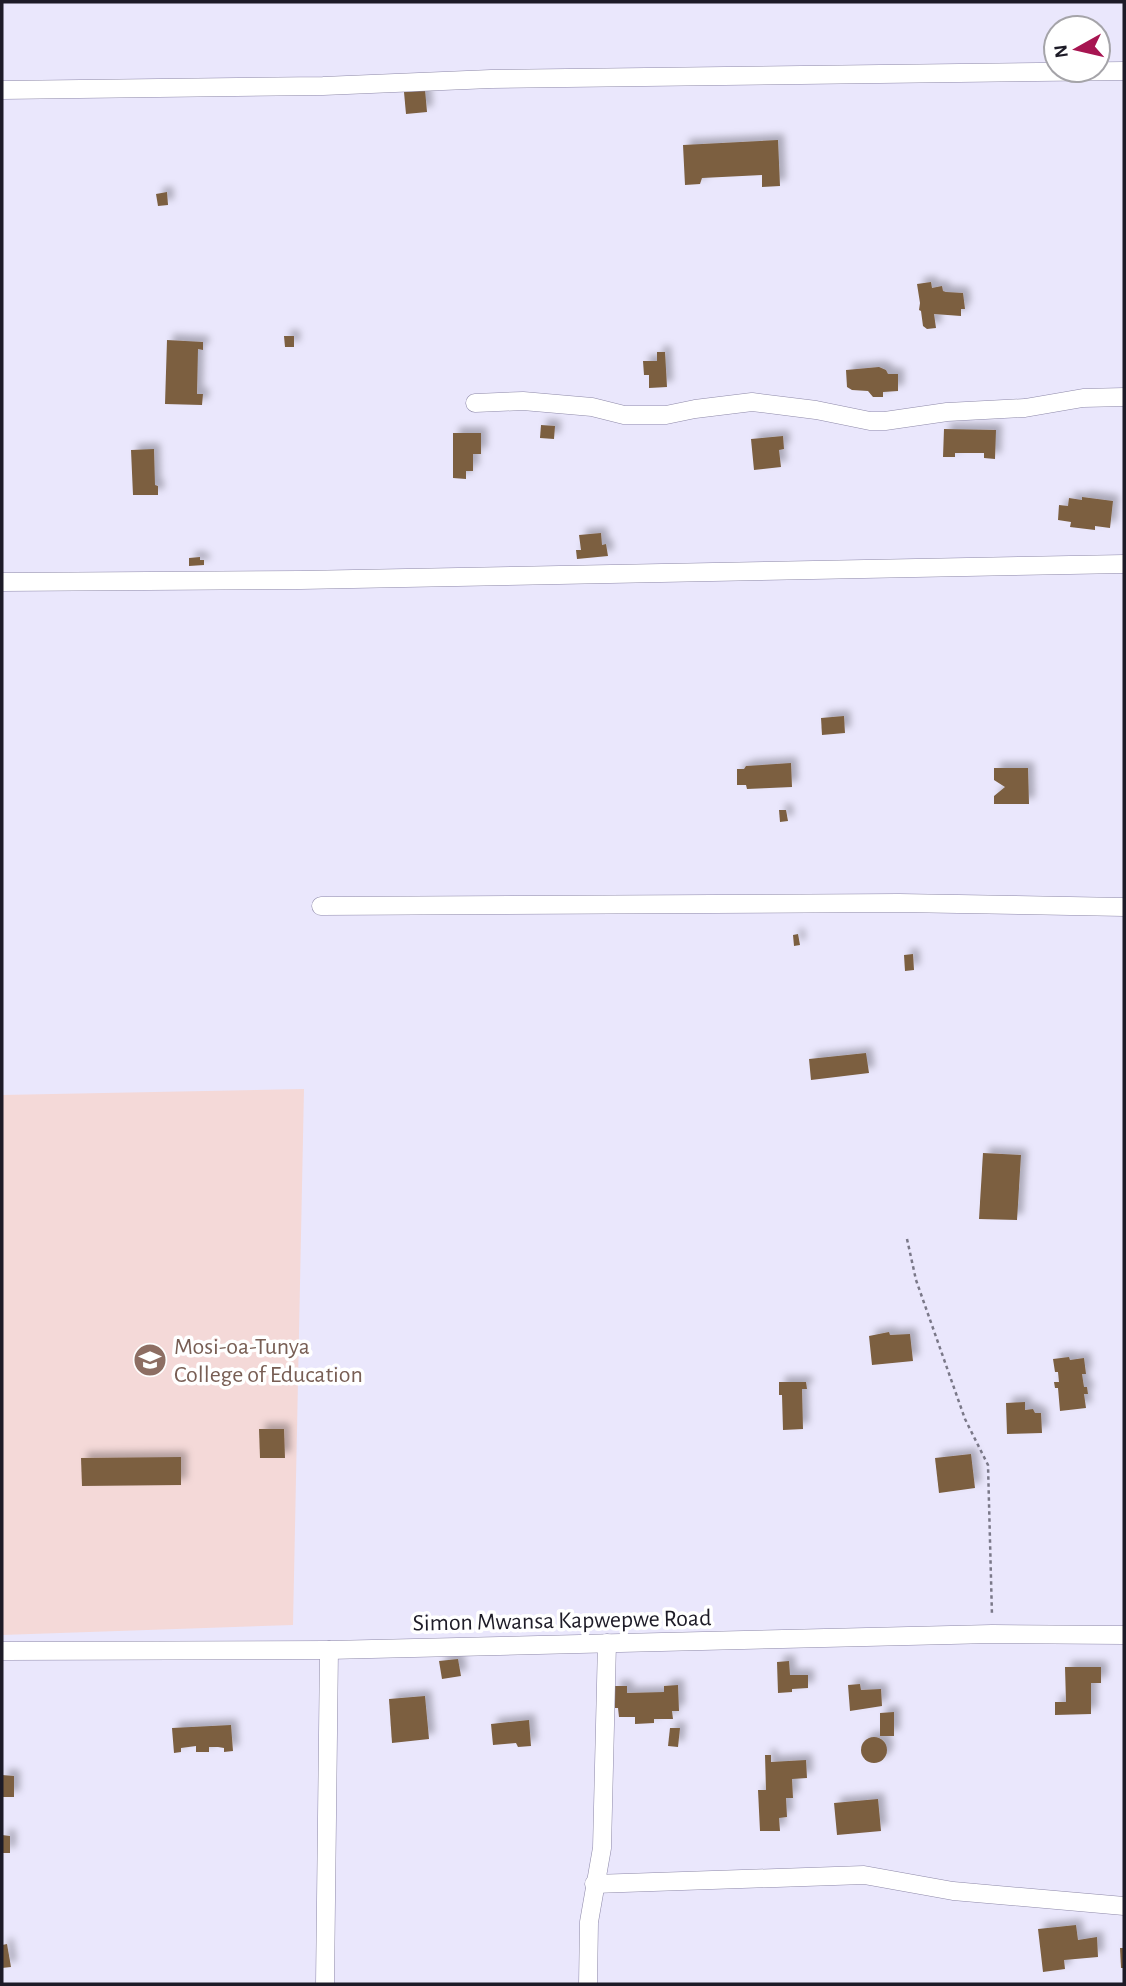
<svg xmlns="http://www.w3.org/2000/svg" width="1126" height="1986" font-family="'Alegreya Sans',sans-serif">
<defs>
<filter id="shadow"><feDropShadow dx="6" dy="-6" stdDeviation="3.5" flood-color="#0004"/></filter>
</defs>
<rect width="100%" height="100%" fill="#eae7fc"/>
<polygon fill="#f4d9d8" points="304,1089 293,1625 2,1635 2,1095"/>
<g fill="#7b5f41" filter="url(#shadow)">
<polygon points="425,90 427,112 406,114 404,92"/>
<polygon points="778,140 780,186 762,187 762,175 702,178 700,184 685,185 683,145"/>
<polygon points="167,192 168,205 158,206 156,194"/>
<polygon points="931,282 932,288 942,286 943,291 946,292 963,293 965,309 961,309 961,316 934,314 936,328 927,329 923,326 921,311 919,310 920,303 917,284"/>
<polygon points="284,336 294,336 294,347 285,347"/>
<polygon points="167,340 203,342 203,350 198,349 197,394 203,394 202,405 165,404"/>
<polygon points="657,352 665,352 667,387 649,388 649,375 644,375 643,361 657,361"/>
<polygon points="879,367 886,370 888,374 898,374 898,391 883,392 883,397 873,397 868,391 852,390 847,387 846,370"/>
<polygon points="541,425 555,426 554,439 540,438"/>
<polygon points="944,429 996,430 995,459 984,458 984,453 955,453 955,457 943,457"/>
<polygon points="453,433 481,433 481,454 473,454 473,471 466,471 466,479 453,478"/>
<polygon points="783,436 784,449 779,450 781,467 754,470 751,439"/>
<polygon points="154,449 155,485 158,486 158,495 133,495 131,450"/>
<polygon points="1082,497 1113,501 1110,528 1095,526 1095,530 1070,527 1071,522 1058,520 1059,505 1068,506 1069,498 1082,500"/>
<polygon points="601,533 602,545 606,544 608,556 577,559 576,550 581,550 579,535"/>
<polygon points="200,557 200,560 204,560 204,565 189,566 189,558"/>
<polygon points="844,716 845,733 822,735 821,718"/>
<polygon points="791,763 792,787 747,789 746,785 737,785 737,769 744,769 746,766"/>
<polygon points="994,768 1028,768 1029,804 994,804 994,796 1005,787 994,780"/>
<polygon points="779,810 786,810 788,821 780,822"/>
<polygon points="798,934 800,945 794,946 793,935"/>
<polygon points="913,954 914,970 905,971 904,955"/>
<polygon points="866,1053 869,1073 811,1080 809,1059"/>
<polygon points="983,1153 1021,1155 1017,1220 979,1219"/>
<polygon points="889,1332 890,1335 910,1334 913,1361 872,1365 869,1336"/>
<polygon points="1069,1357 1070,1360 1084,1358 1086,1374 1082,1374 1084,1387 1087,1387 1088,1394 1084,1394 1086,1408 1060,1411 1058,1388 1055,1388 1054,1382 1059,1382 1058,1372 1055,1372 1053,1359"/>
<polygon points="779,1382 806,1382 807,1389 802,1389 803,1429 783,1430 782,1395 779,1395"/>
<polygon points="1025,1402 1025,1410 1033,1409 1035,1413 1041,1413 1042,1433 1007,1434 1006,1403"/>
<polygon points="259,1429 284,1429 285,1458 260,1458"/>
<polygon points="971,1454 975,1488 939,1493 935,1458"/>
<polygon points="181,1457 181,1485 82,1486 81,1458"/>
<polygon points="458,1659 461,1676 442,1679 439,1661"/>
<polygon points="789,1661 790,1675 808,1675 808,1688 792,1689 792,1692 778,1693 777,1662"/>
<polygon points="1065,1667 1101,1667 1101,1683 1091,1683 1091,1714 1055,1715 1055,1702 1066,1702"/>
<polygon points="860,1684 861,1690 881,1689 882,1706 850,1711 848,1685"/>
<polygon points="678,1685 679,1711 672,1711 673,1719 654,1719 654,1723 635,1724 635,1717 619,1717 618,1708 615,1708 614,1686 627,1686 627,1693 664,1692 664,1686"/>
<polygon points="425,1696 429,1739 392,1743 389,1699"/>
<polygon points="894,1712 894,1736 880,1736 880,1713"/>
<polygon points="529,1720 531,1746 518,1747 516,1743 493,1745 491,1724"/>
<polygon points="231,1725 233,1751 224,1752 224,1748 218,1747 209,1747 209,1752 196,1752 196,1746 181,1748 181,1752 174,1753 172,1728"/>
<polygon points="670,1728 680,1728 678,1747 668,1746"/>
<circle cx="874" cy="1750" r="13"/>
<polygon points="765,1755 771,1755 771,1762 806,1760 807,1778 792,1779 793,1798 786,1798 787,1817 779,1818 780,1831 760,1831 758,1790 766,1790"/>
<polygon points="2,1775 14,1776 14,1797 2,1797"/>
<polygon points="878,1799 881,1831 837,1835 834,1803"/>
<polygon points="2,1835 10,1836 10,1853 2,1853"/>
<polygon points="1076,1925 1078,1940 1097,1937 1098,1957 1064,1960 1065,1969 1043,1972 1038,1929"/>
<polygon points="7,1944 11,1967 2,1968 2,1945"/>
<polygon points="1120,1948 1124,1948 1124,1968 1121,1968"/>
</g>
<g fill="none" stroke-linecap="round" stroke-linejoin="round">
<defs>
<g id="street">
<polyline points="2,90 323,86 491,79 1124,71"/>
<polyline points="475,403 523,401 592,407 624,415 666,415 695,409 752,402 816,410 870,421 885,421 947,412 1025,408 1083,398 1124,397"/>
<polyline points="2,582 301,580 1124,564"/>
<polyline points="321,906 899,903 1124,907"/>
<polyline points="2,1651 329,1650 992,1634 1124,1635"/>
<polyline points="594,1884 864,1875 953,1891 1124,1906"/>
<polyline points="325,1984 329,1650"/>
<polyline points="588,1984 589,1922 602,1848 607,1643"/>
</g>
</defs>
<use href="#street" stroke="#8e89a9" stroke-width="19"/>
<polyline stroke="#7a7888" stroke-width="2.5" stroke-dasharray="3.5 3.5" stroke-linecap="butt" points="907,1239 916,1280 965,1419 988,1465 992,1616"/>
<use href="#street" stroke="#fff" stroke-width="18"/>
</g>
<defs>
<symbol id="university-disc" viewBox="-11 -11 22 22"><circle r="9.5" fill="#8d6e63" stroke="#fff"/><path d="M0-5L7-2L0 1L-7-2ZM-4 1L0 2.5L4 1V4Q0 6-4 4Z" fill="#fff"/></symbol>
</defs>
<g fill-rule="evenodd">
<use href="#university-disc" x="131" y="1341" width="38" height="38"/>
</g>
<g text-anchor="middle" stroke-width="7" stroke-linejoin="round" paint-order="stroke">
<g font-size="24" fill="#785e54" stroke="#fff" text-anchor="start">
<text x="174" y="1354">Mosi-oa-Tunya<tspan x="174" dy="28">College of Education</tspan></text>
</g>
<g font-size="24" fill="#1d1b27" stroke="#fff">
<text transform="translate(562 1620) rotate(-1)" y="8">Simon Mwansa Kapwepwe Road</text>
</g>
</g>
<rect width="1126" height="1986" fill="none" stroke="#1d1b27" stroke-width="7"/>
<g transform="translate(1077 49) rotate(262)"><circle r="33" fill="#ffffff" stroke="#a5a4a9" stroke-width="2"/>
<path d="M0-5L12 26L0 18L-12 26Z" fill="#a71551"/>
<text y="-10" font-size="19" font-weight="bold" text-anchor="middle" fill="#1d1b27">N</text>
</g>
</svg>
